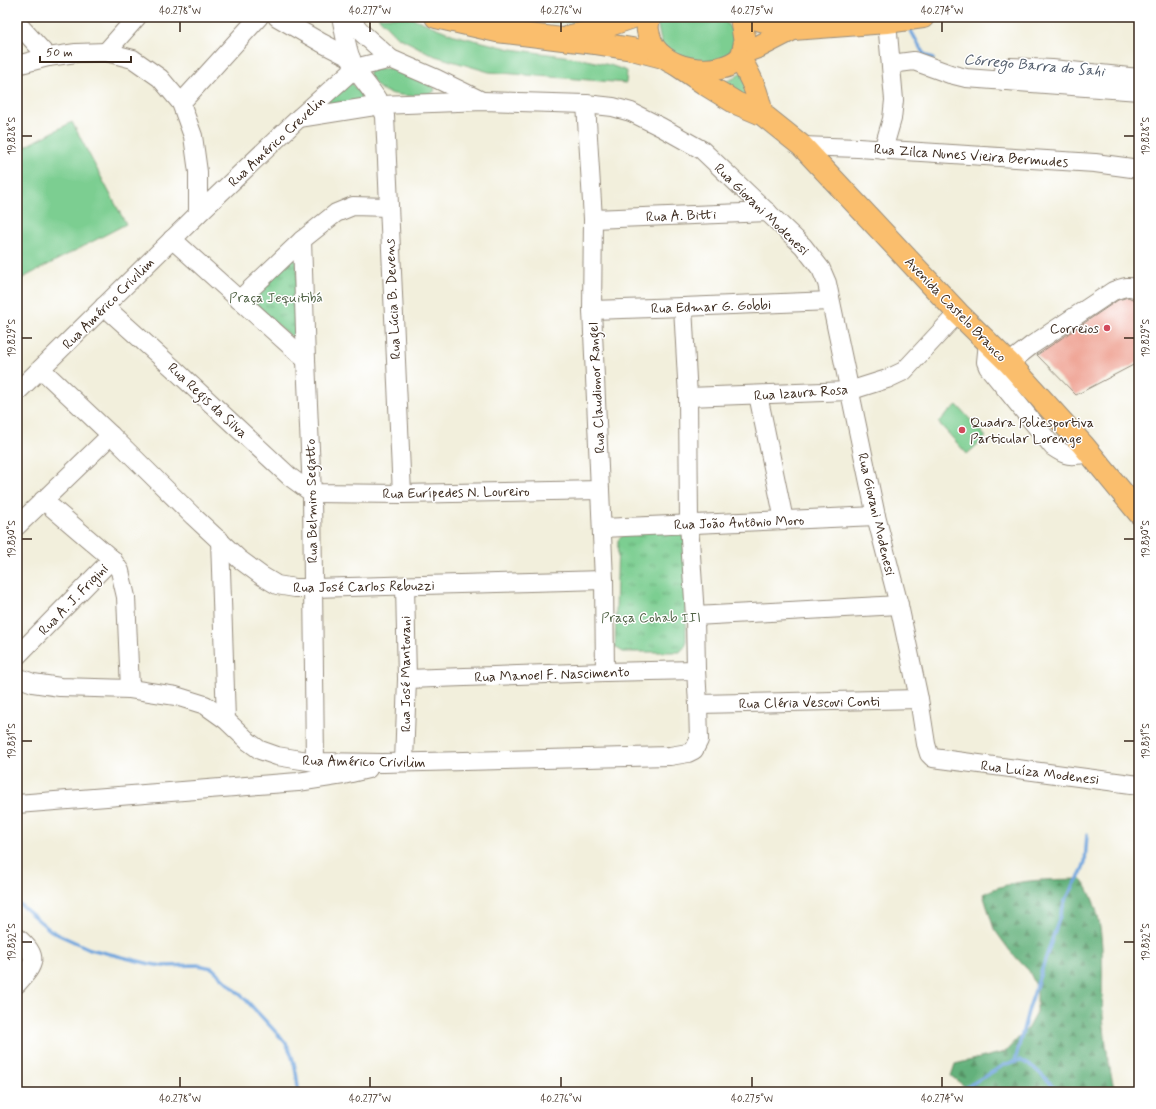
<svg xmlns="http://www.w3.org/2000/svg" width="1156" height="1109" font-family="Mynerve,sans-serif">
<defs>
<pattern id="forest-firs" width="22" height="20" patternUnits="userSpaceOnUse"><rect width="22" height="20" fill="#64b17b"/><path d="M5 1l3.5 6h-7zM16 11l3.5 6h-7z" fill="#549064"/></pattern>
<pattern id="park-tufts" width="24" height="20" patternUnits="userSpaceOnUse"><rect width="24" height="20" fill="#7bce91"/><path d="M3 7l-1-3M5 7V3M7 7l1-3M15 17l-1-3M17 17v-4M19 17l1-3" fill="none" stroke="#66a776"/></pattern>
</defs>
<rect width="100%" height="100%" fill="#fff"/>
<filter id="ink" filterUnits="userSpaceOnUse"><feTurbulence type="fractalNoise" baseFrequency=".025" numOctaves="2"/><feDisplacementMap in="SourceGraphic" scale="8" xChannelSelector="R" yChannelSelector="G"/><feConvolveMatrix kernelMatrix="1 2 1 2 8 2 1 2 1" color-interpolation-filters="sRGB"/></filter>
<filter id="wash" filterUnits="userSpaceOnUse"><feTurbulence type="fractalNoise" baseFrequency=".012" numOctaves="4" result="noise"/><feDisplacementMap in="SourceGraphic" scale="16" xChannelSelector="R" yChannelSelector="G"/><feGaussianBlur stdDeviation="0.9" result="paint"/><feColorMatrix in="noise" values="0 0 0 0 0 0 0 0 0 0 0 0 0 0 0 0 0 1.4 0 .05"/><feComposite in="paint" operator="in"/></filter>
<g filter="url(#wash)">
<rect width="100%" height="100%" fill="#f2efdc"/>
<g fill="#7bce91" stroke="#5b7c58">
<polygon points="378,17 410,17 454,35 511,49 571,57 610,65 627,71 626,83 489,72 435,56 396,36"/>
<polygon points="656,17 722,17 732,30 734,42 730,53 719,60 699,62 680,56 662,46"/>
<path d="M395 68 435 88 434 92C423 99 393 96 382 90 377 87 373 80 369 76V70Z"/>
<polygon points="742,72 752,102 720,84 734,78"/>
<polygon points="345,82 352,83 366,102 317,110"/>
<polygon points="72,122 126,224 17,281 17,151"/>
<polygon points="957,405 986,437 967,454 938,422"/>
</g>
<path fill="url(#forest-firs)" stroke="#506e4c" d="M1082 879C1110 921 1100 969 1103 1016 1105 1042 1109 1067 1115 1092H972L951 1076 955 1064 1005 1052 1027 1029 1037 1011V988L1029 971 1010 951 994 929 983 894C1013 878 1048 880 1082 879Z"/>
<g fill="url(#park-tufts)" stroke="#5b7c58">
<path d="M513 17H608C582 24 539 24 513 17Z"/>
<polygon points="297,252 297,341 246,298"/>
<polygon points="681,528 686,543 686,645 680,652 623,652 615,647 618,540 627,531"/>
</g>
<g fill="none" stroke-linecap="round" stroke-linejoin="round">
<g stroke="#70a5dd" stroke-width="3.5">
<polyline points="909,27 923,53 933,59"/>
<path d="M17 902 50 930 59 935 90 949 150 964 163 966 198 965 212 968 247 1001 285 1042C293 1053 298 1078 298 1092"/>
<polyline points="1015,1061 1029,1008 1065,901 1081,873 1085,862 1087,834"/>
<polyline points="958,1092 1006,1064 1020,1060 1033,1067 1060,1092"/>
</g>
</g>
<g id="blocks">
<polygon fill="#ed9988" points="1128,297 1139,302 1139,362 1076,395 1037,355 1118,300"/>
</g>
</g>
<g filter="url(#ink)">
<use href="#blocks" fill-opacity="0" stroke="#968c7d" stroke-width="1"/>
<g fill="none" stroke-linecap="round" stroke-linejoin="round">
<defs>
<g id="minor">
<polyline points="277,17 322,43 351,58"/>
<path d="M341 17C345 33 347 55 355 68 366 86 378 95 385 116L402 494"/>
<polyline points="348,17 363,34 391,59 437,79 480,100"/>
<polyline points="17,23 48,57"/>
<polyline points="106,52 137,17"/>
<polyline points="891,64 914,61 950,74 966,78 1139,91"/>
<polyline points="17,65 48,57 76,53 106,52 133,59 160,78 181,103 193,136 198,172 198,214"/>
<polyline points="1004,81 1004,70 1010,67 1052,69 1139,78"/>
<polyline points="181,103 259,17"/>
<polyline points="586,104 593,219 592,310 604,580 605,672"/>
<polyline points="299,118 381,105 483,101 586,104 613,107 631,112 661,127 702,150 803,246 821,269 827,283 876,516 899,605 919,699 926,744 929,754 933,758 941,759 1139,785"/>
<polyline points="802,146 858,148 1095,163 1139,169"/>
<polyline points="883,150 892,119 894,100 887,22"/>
<polyline points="593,219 768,212"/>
<polyline points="172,239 306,360"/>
<polyline points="302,240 306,360 312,493 315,762"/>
<polyline points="239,300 302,240 336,213 353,206 388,207"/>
<polyline points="104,306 173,368 290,477 312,493 402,494 600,490"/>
<polyline points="592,310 683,307 830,301"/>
<path d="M988 342 986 362 988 367 1053 447C1069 458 1071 456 1090 453"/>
<path d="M1009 363 1032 345 1113 291C1122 288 1130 284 1139 290"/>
<polyline points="41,369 111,435 193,516 239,559 262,576 277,585 295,588 312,588 604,580"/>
<polyline points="17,392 198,214 299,118 355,68 391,59"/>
<polyline points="758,395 784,520"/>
<polyline points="688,397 849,391 887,379 904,371 958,313"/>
<polyline points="43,500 112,559 120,571 126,597 130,689"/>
<polyline points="17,526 111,435"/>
<polyline points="602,528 876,516"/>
<polyline points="220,540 226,720"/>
<polyline points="695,616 899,605"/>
<polyline points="17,656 112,559"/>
<polyline points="17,677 33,683 60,687 130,689 176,696 205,705 226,720 249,742 260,750 277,756 295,759 315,762 383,763 670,756 688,753 694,750 699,740 698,704 696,670 695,616 689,524 688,397 683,307"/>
<polyline points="407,679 605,672 696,670"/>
<polyline points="698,704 919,699"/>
<polyline points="404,762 407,679 405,586"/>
<polyline points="17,804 298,782 343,775 368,769"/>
<path d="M17 937C40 957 35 964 17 984"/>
</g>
<g id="major">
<polyline points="436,17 497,31 595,43 632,49 663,57"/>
<path d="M650 17C647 23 647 29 649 35 656 71 720 81 742 56L745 43 741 17"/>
<polyline points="750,17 793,29 887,22 923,17"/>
<polyline points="571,36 589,32 633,17"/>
<polyline points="744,52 758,47 793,29"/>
<path d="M740 59C752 79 757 91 762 114"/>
<polyline points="677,65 705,84 736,103 762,114 802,146 958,313 1009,363 1083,445 1139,513"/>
</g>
</defs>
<use href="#minor" stroke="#968c7d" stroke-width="20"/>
<use href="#major" stroke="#968c7d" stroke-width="24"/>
<use href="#minor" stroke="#fff" stroke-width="18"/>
<use href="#major" stroke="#fabe6d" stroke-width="22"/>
</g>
</g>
<path fill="none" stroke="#3b2a1e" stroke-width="1.5" d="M180 22V32M370 22V32M561 22V32M752 22V32M942 22V32M22 136H32M1124 136H1134M22 338H32M1124 338H1134M22 539H32M1124 539H1134M22 741H32M1124 741H1134M22 942H32M1124 942H1134M180 1077V1087M370 1077V1087M561 1077V1087M752 1077V1087M942 1077V1087"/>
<g fill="#d1495b" stroke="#fff" stroke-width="1.5">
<circle cx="1107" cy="328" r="4"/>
<circle cx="962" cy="430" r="4"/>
</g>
<g text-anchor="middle" stroke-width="3" stroke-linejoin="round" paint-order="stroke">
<g font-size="14" fill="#3b2a1e" stroke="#fff">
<text transform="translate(276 141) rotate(-43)" y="5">Rua Américo Crevelin</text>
<text transform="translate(971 155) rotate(4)" y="5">Rua Zilca Nunes Vieira Bermudes</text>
<text transform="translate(762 209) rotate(44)" y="5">Rua Giovani Modenesi</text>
<text transform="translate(681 215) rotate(-2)" y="5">Rua A. Bitti</text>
<text transform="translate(392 299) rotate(-93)" y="5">Rua Lúcia B. Devens</text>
<text transform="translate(108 303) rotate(-45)" y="5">Rua Américo Crivilim</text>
<text transform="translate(711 306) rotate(-2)" y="5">Rua Edmar G. Gobbi</text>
<text transform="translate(956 309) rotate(46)" y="5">Avenida Castelo Branco</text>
<text transform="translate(596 388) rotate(-93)" y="5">Rua Claudionor Rangel</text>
<text transform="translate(801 392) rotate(-4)" y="5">Rua Izaura Rosa</text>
<text transform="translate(208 400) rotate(43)" y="5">Rua Regis da Silva</text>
<text transform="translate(456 492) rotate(-1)" y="5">Rua Eurípedes N. Loureiro</text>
<text transform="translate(311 501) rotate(-91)" y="5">Rua Belmiro Segatto</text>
<text transform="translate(877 514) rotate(77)" y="5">Rua Giovani Modenesi</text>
<text transform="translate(739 522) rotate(-2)" y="5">Rua João Antônio Moro</text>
<text transform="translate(364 586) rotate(-1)" y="5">Rua José Carlos Rebuzzi</text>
<text transform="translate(73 599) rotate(-46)" y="5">Rua A. J. Frigini</text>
<text transform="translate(405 674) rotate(-90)" y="5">Rua José Mantovani</text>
<text transform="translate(552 674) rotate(-2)" y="5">Rua Manoel F. Nascimento</text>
<text transform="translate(809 702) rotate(-1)" y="5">Rua Cléria Vescovi Conti</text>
<text transform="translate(364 761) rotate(1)" y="5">Rua Américo Crivilim</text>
<text transform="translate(1040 772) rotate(7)" y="5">Rua Luíza Modenesi</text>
</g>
<g font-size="14" fill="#516346" stroke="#fff">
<text x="276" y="302">Praça Jequitibá</text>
<text x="651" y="622">Praça Cohab III</text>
</g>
<g font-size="14" fill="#3b2a1e" stroke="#fff" text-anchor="end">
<text x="1099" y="333">Correios</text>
<text x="970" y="427" text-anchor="start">Quadra Poliesportiva<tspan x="970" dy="16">Particular Lorenge</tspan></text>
</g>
<g font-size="15" font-style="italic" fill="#505b6a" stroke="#fff">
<text transform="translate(1034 65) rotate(5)" y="5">Córrego Barra do Sahi</text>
</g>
</g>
<rect width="1156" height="1109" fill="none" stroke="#fff" stroke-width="44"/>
<path d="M40 56v6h91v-6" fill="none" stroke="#3b2a1e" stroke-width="2"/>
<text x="46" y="56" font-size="12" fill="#3b2a1e" stroke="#ffffff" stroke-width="3" paint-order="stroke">50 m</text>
<rect x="22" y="22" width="1112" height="1065" fill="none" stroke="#3b2a1e" stroke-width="1.5"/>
<g font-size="10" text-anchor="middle" fill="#3b2a1e">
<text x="180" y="14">40.278°W</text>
<text x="370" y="14">40.277°W</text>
<text x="561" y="14">40.276°W</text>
<text x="752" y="14">40.275°W</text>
<text x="942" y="14">40.274°W</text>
<text transform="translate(11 136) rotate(-90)" y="4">19.828°S</text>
<text transform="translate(1145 136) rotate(-90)" y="4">19.828°S</text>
<text transform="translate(11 338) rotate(-90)" y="4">19.829°S</text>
<text transform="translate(1145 338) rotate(-90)" y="4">19.829°S</text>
<text transform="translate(11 539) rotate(-90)" y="4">19.830°S</text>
<text transform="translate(1145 539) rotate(-90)" y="4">19.830°S</text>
<text transform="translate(11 741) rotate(-90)" y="4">19.831°S</text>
<text transform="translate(1145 741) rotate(-90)" y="4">19.831°S</text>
<text transform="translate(11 942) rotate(-90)" y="4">19.832°S</text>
<text transform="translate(1145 942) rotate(-90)" y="4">19.832°S</text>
<text x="180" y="1102">40.278°W</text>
<text x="370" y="1102">40.277°W</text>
<text x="561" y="1102">40.276°W</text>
<text x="752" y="1102">40.275°W</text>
<text x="942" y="1102">40.274°W</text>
</g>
</svg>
